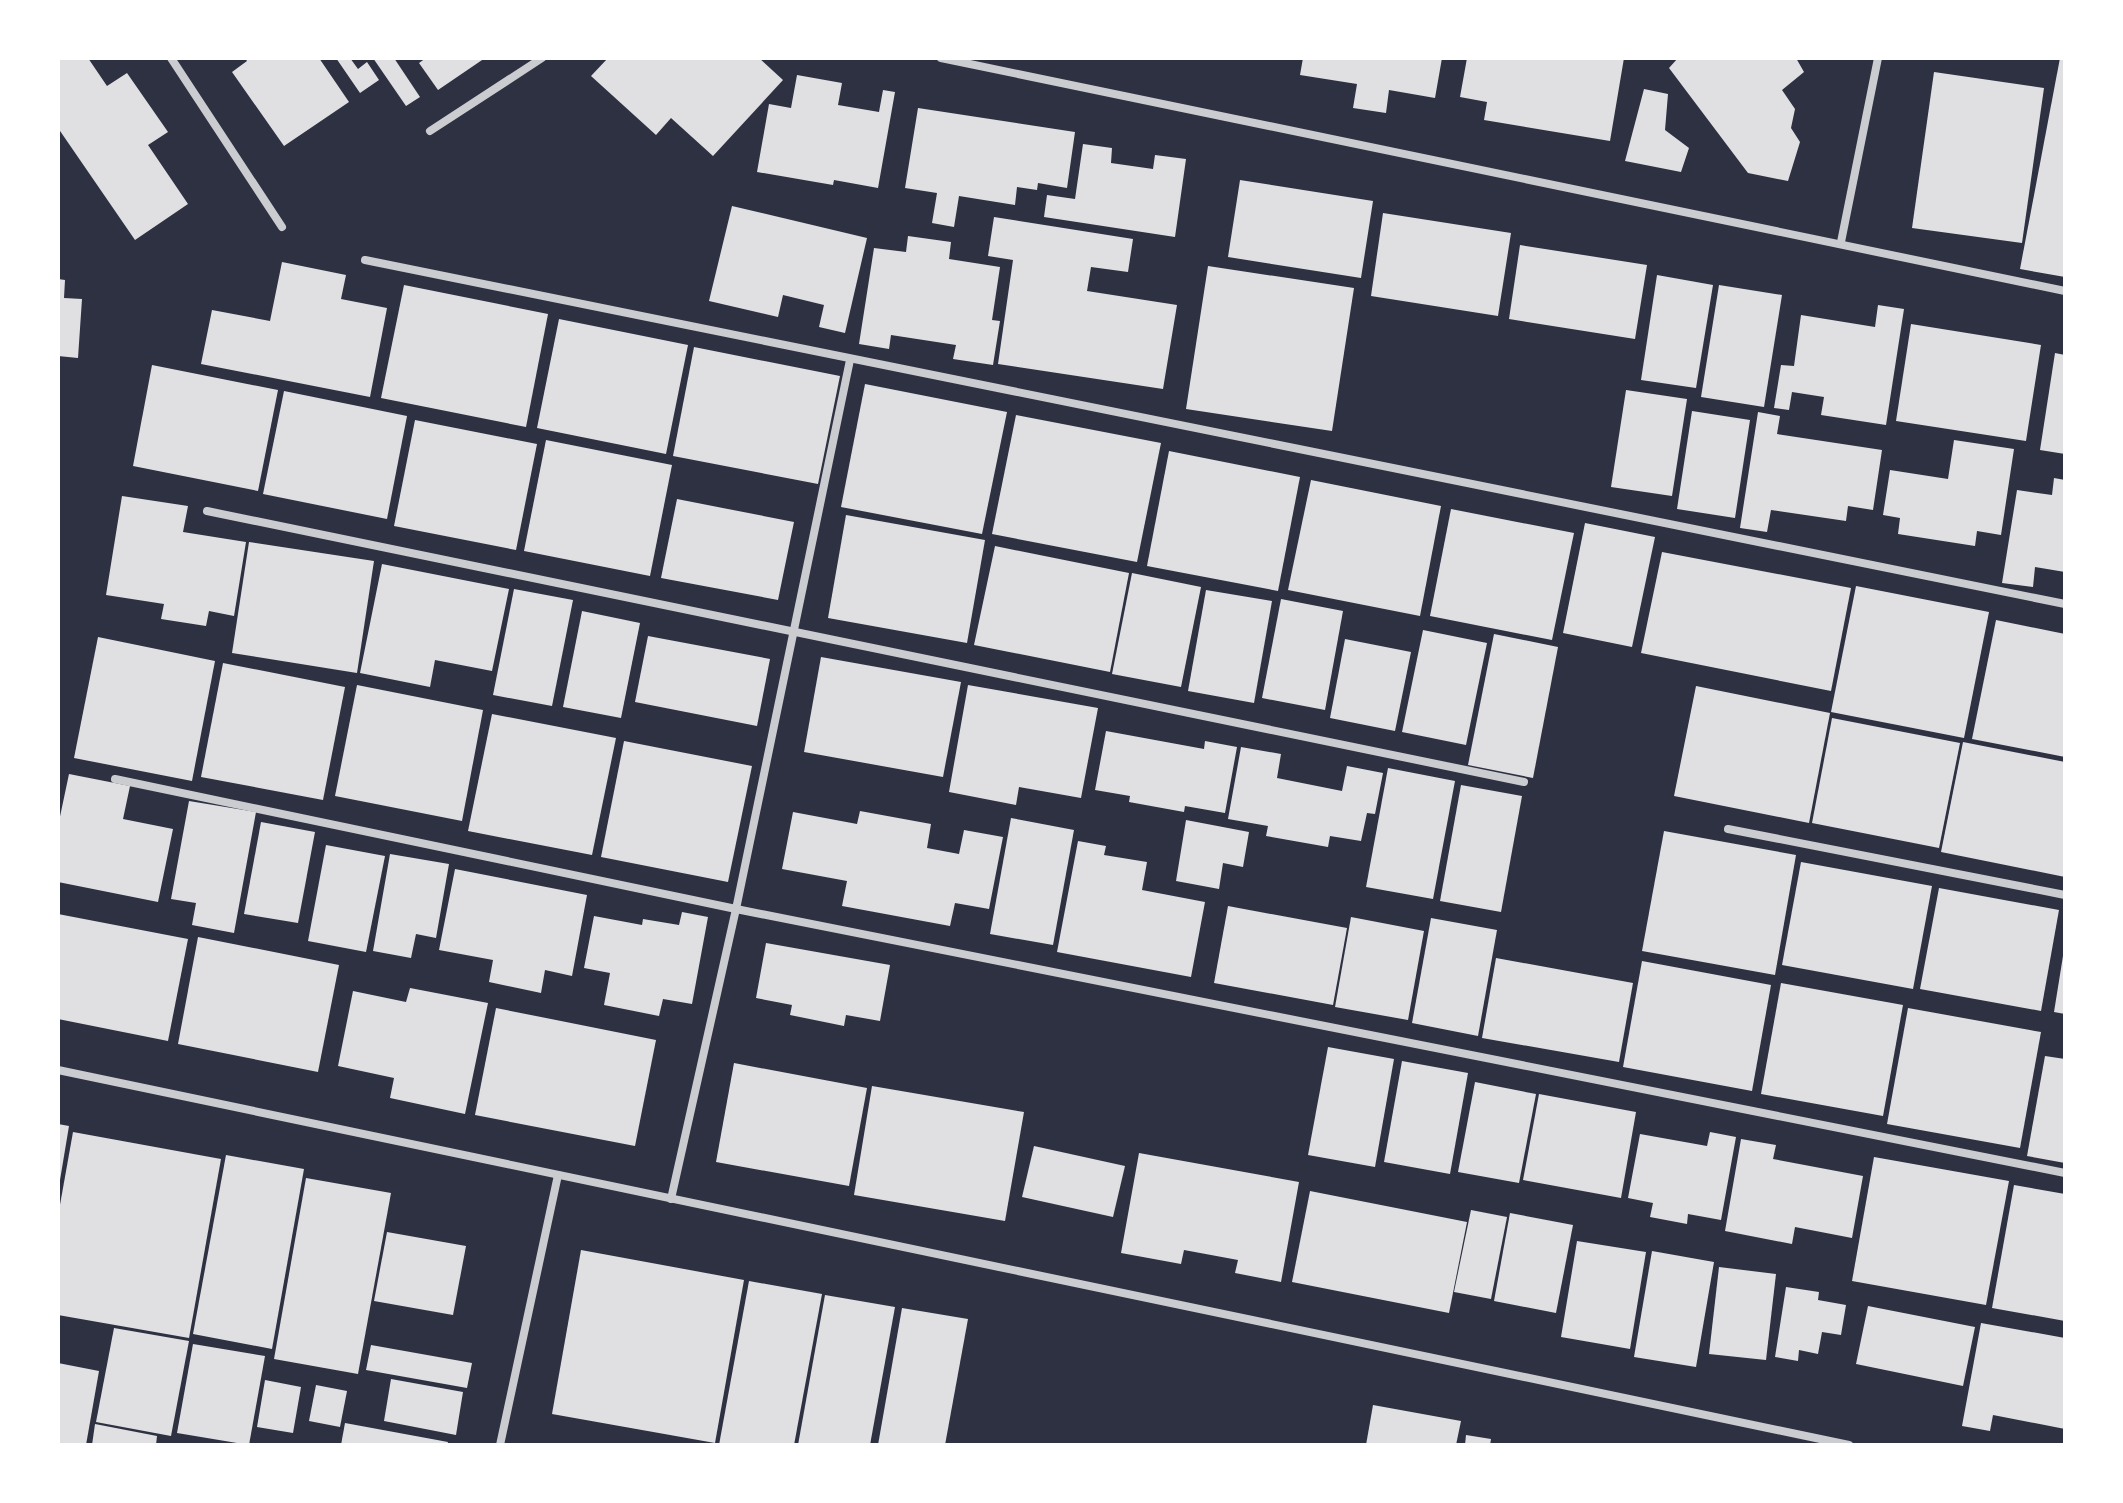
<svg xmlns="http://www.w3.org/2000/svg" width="2123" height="1503" font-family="Helvetica,sans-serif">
<rect width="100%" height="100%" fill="#2d3142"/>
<g fill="#e0e0e3">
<polygon points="58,58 88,58 107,86 127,73 168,132 148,145 188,204 135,240 58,128"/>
<polygon points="245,58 319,58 349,102 284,146 232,72 247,61"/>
<polygon points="336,58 350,58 358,69 367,62 379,80 360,93"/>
<polygon points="373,58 394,58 420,97 406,106"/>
<polygon points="426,58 485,58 438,90 419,63"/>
<polygon points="608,58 759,58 783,80 713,156 671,118 656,135 591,76"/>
<polygon points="1303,58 1442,58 1435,98 1389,90 1386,113 1353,108 1357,84 1300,75"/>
<polygon points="1467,58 1624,58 1610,141 1484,120 1487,102 1460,97"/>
<polygon points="1678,58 1796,58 1804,72 1782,90 1795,109 1791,128 1800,142 1788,181 1748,173 1669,68"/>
<polygon points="2060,58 2065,58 2065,277 2020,269"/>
<polygon points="1934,72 2044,88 2022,243 1912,228"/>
<polygon points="797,75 842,83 838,105 879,112 883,90 895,92 878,188 834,180 833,185 757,172 769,104 791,108"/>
<polygon points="1644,89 1668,94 1665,130 1689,148 1681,172 1625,161"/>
<polygon points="918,108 1075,132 1067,188 1038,183 1037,190 1017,187 1015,205 959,196 954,227 932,223 937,193 905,188"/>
<polygon points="1083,144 1112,148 1111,163 1153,169 1155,155 1186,159 1175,237 1044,217 1047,195 1075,199"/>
<polygon points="1240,180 1373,201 1361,278 1228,257"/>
<polygon points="732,206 867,238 845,333 819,327 824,305 783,295 778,317 709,301"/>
<polygon points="1383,213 1511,233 1498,316 1371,296"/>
<polygon points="994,217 1133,239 1128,272 1091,267 1087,291 1177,305 1163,389 998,364 1013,260 988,256"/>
<polygon points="908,236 951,242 949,259 1000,267 992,320 1000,321 993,365 953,359 956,345 891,335 889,349 859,344 874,248 906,252"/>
<polygon points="1520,245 1647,265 1635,339 1509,319"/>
<polygon points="282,262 346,275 341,299 387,308 370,397 201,364 212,310 270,321"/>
<polygon points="1208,266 1354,288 1332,431 1186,409"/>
<polygon points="1657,275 1713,285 1696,388 1641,380"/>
<polygon points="58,279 65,280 64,298 82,299 78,358 58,356"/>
<polygon points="404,285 548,314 526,427 381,398"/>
<polygon points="1719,285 1782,295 1764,407 1701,397"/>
<polygon points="1878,305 1904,309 1886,425 1821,415 1824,397 1792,392 1789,410 1774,408 1781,365 1794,366 1801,315 1875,327"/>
<polygon points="559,319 688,345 666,454 537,428"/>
<polygon points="1911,324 2041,345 2026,441 1896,421"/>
<polygon points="694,347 840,376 818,484 673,456"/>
<polygon points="2055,353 2065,355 2065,454 2040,450"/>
<polygon points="152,365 278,390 258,491 133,466"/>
<polygon points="865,384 1007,412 982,534 841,507"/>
<polygon points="1626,390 1687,399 1672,496 1611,487"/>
<polygon points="284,391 407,416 387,519 263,494"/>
<polygon points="1692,411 1750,420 1735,518 1677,509"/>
<polygon points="1758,412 1780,416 1777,434 1882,450 1873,510 1848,506 1846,521 1771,510 1767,532 1740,528"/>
<polygon points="1016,415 1161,443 1137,562 992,534"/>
<polygon points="415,420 537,444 516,550 394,526"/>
<polygon points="546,440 672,465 650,576 524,551"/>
<polygon points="1954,440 2014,449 2001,535 1977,531 1975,546 1898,534 1900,518 1883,515 1890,470 1948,479"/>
<polygon points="1169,451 1300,477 1278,591 1147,566"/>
<polygon points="2054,478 2065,480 2065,572 2035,567 2033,587 2002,583 2017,490 2052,495"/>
<polygon points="1311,480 1441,506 1420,616 1288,590"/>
<polygon points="122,496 188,506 183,532 246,542 234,616 209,611 206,626 161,619 164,604 106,595"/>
<polygon points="677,499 794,522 778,600 661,578"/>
<polygon points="1451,509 1574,533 1552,640 1430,616"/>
<polygon points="846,515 985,540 967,643 828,618"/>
<polygon points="1585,523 1655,537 1632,647 1563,633"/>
<polygon points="249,542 374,561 357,673 232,653"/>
<polygon points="995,546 1129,573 1110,672 974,645"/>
<polygon points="1662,552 1851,588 1831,691 1641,653"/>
<polygon points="382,564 509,589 492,671 435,660 430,687 360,673"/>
<polygon points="1132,573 1201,587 1181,687 1112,674"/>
<polygon points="1856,586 1989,612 1964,738 1831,712"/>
<polygon points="514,589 573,600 552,706 493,695"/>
<polygon points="1206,590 1272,601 1254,703 1188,691"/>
<polygon points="1281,599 1343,611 1325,710 1262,698"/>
<polygon points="582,611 640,623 621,718 563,707"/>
<polygon points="1996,620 2065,634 2065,757 1972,739"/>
<polygon points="1423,630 1487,643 1466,745 1402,732"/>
<polygon points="1494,634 1558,647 1533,778 1468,765"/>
<polygon points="648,636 770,659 757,726 635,702"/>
<polygon points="98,637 215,661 192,781 74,758"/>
<polygon points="1345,639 1411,652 1395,731 1330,718"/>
<polygon points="821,657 961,682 943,777 804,752"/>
<polygon points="223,663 345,687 323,800 201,777"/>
<polygon points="357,685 483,710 462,821 335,796"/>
<polygon points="968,685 1098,708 1081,798 1019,787 1016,805 949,792"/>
<polygon points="1696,686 1830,713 1809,823 1674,796"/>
<polygon points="492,714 616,738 592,855 468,831"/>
<polygon points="1832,718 1960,743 1939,848 1812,823"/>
<polygon points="1106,731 1204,749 1205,741 1237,747 1225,813 1185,806 1184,812 1129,802 1130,796 1095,790"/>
<polygon points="624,741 752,766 728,882 601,857"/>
<polygon points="1963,742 2065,762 2065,877 1941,852"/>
<polygon points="1241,747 1281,754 1277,778 1342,791 1347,766 1383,773 1375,814 1367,813 1361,841 1330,836 1328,847 1266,836 1268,826 1228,819"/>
<polygon points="1388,768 1455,781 1433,899 1366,887"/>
<polygon points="69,774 130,786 123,819 173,829 158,902 58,882 58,826"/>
<polygon points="1461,785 1522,796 1501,912 1440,901"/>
<polygon points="189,801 256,812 234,933 192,925 196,903 171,899"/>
<polygon points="860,811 931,824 927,848 959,854 964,830 1003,837 989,909 955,903 950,926 842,906 847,881 782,869 793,812 857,824"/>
<polygon points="1011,818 1074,830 1053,945 990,934"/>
<polygon points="1186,820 1249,832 1243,867 1223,863 1219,889 1176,881"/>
<polygon points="261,822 315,832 298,923 244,914"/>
<polygon points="1664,831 1796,855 1775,975 1642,951"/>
<polygon points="1078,841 1106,846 1104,855 1147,862 1142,890 1205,902 1191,977 1057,952"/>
<polygon points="326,845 385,856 366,952 308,941"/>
<polygon points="390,854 449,864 436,938 416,934 411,958 373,951"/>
<polygon points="1801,862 1932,886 1913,989 1782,965"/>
<polygon points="455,869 587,895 572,976 545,970 541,993 489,982 493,960 439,950"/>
<polygon points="1939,888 2059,910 2041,1011 1920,989"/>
<polygon points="1228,906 1347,928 1333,1005 1214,983"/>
<polygon points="682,912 708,917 692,1004 663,999 659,1016 604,1005 610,973 584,968 594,916 642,925 643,919 679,925"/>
<polygon points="58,914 188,939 168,1041 58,1019"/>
<polygon points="1351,917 1424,931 1408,1020 1335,1007"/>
<polygon points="1431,918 1497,930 1478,1036 1412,1023"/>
<polygon points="198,937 339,965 318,1072 178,1044"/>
<polygon points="766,943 890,965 880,1021 846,1015 844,1026 790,1015 792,1005 756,998"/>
<polygon points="2063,956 2065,957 2065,1014 2054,1012"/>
<polygon points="1496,958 1633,983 1619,1062 1482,1038"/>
<polygon points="1642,961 1771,985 1752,1091 1623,1067"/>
<polygon points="1781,983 1903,1005 1883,1116 1761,1094"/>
<polygon points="410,988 488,1003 465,1114 390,1098 394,1078 338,1066 353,991 406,1002"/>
<polygon points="496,1008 656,1040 635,1146 475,1115"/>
<polygon points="1908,1008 2041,1032 2020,1148 1887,1124"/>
<polygon points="1328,1047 1394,1059 1375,1167 1308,1155"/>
<polygon points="2045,1056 2065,1059 2065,1163 2027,1156"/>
<polygon points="1402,1061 1468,1073 1450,1174 1384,1162"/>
<polygon points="734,1063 867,1088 849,1186 716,1162"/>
<polygon points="1475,1082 1536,1094 1519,1183 1458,1172"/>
<polygon points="872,1086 1024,1112 1005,1221 854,1195"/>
<polygon points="1539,1094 1636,1112 1621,1198 1523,1180"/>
<polygon points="58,1124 69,1126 60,1180 58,1180"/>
<polygon points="73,1132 221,1159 189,1338 58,1315 58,1216"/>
<polygon points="1710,1132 1736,1137 1721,1220 1688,1214 1687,1224 1650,1217 1653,1203 1628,1198 1640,1134 1707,1146"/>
<polygon points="1741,1139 1776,1145 1773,1159 1863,1176 1852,1238 1795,1227 1792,1244 1725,1231"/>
<polygon points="1034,1146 1125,1166 1113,1217 1022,1197"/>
<polygon points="1139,1153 1299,1182 1281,1282 1235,1273 1238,1260 1184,1250 1181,1264 1121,1253"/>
<polygon points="226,1155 304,1169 272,1349 193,1334"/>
<polygon points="1874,1157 2009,1181 1986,1305 1852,1281"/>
<polygon points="306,1178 391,1193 358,1374 274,1359"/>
<polygon points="2014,1185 2065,1194 2065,1321 1992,1308"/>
<polygon points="1310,1191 1467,1222 1449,1313 1292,1282"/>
<polygon points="1471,1210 1507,1217 1491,1299 1454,1292"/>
<polygon points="1510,1213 1573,1225 1556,1313 1494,1301"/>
<polygon points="387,1232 466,1246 453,1315 374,1301"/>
<polygon points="1577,1241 1646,1252 1630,1349 1561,1337"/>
<polygon points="581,1250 744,1280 715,1443 552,1414"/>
<polygon points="1652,1251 1714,1262 1696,1367 1634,1357"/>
<polygon points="1719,1267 1776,1274 1766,1360 1709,1354"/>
<polygon points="749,1281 822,1294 794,1445 719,1445"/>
<polygon points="1786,1287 1819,1292 1818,1300 1846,1305 1841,1335 1822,1332 1818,1354 1799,1350 1798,1361 1775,1357"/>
<polygon points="825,1295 895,1307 870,1445 798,1445"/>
<polygon points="1868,1306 1975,1327 1963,1386 1856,1364"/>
<polygon points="902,1308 968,1319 945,1445 878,1445"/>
<polygon points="1981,1323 2065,1338 2065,1429 1993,1415 1990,1431 1962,1426"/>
<polygon points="114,1328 189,1341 171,1436 96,1422"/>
<polygon points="193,1344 265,1356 249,1445 177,1433"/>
<polygon points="371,1345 472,1363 467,1388 366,1370"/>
<polygon points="58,1363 99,1371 86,1445 58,1445"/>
<polygon points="391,1379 463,1392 456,1435 384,1421"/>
<polygon points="265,1380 301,1387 293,1433 257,1427"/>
<polygon points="316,1385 347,1391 340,1427 309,1421"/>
<polygon points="1373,1405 1461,1421 1456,1445 1366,1445"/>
<polygon points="345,1423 448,1442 447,1445 341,1445"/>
<polygon points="95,1424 157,1436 156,1445 92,1445"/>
<polygon points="1466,1435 1491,1439 1490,1445 1465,1445"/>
</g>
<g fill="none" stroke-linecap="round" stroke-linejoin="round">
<g stroke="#caccd0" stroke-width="8">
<polyline points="171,58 282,227"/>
<polyline points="941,58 2065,291"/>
<polyline points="430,131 542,58"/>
<polyline points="1841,242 1878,58"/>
<polyline points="365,260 2065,604"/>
<polyline points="207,511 1524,782"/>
<polyline points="115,779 736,909 2065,1173"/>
<polyline points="1728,829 2065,895"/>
<polyline points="58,1070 1849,1445"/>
<polyline points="671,1199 736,909 850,360"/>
<polyline points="500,1445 558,1175"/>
</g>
</g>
<rect width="2123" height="1503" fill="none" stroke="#ffffff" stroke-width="120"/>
</svg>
